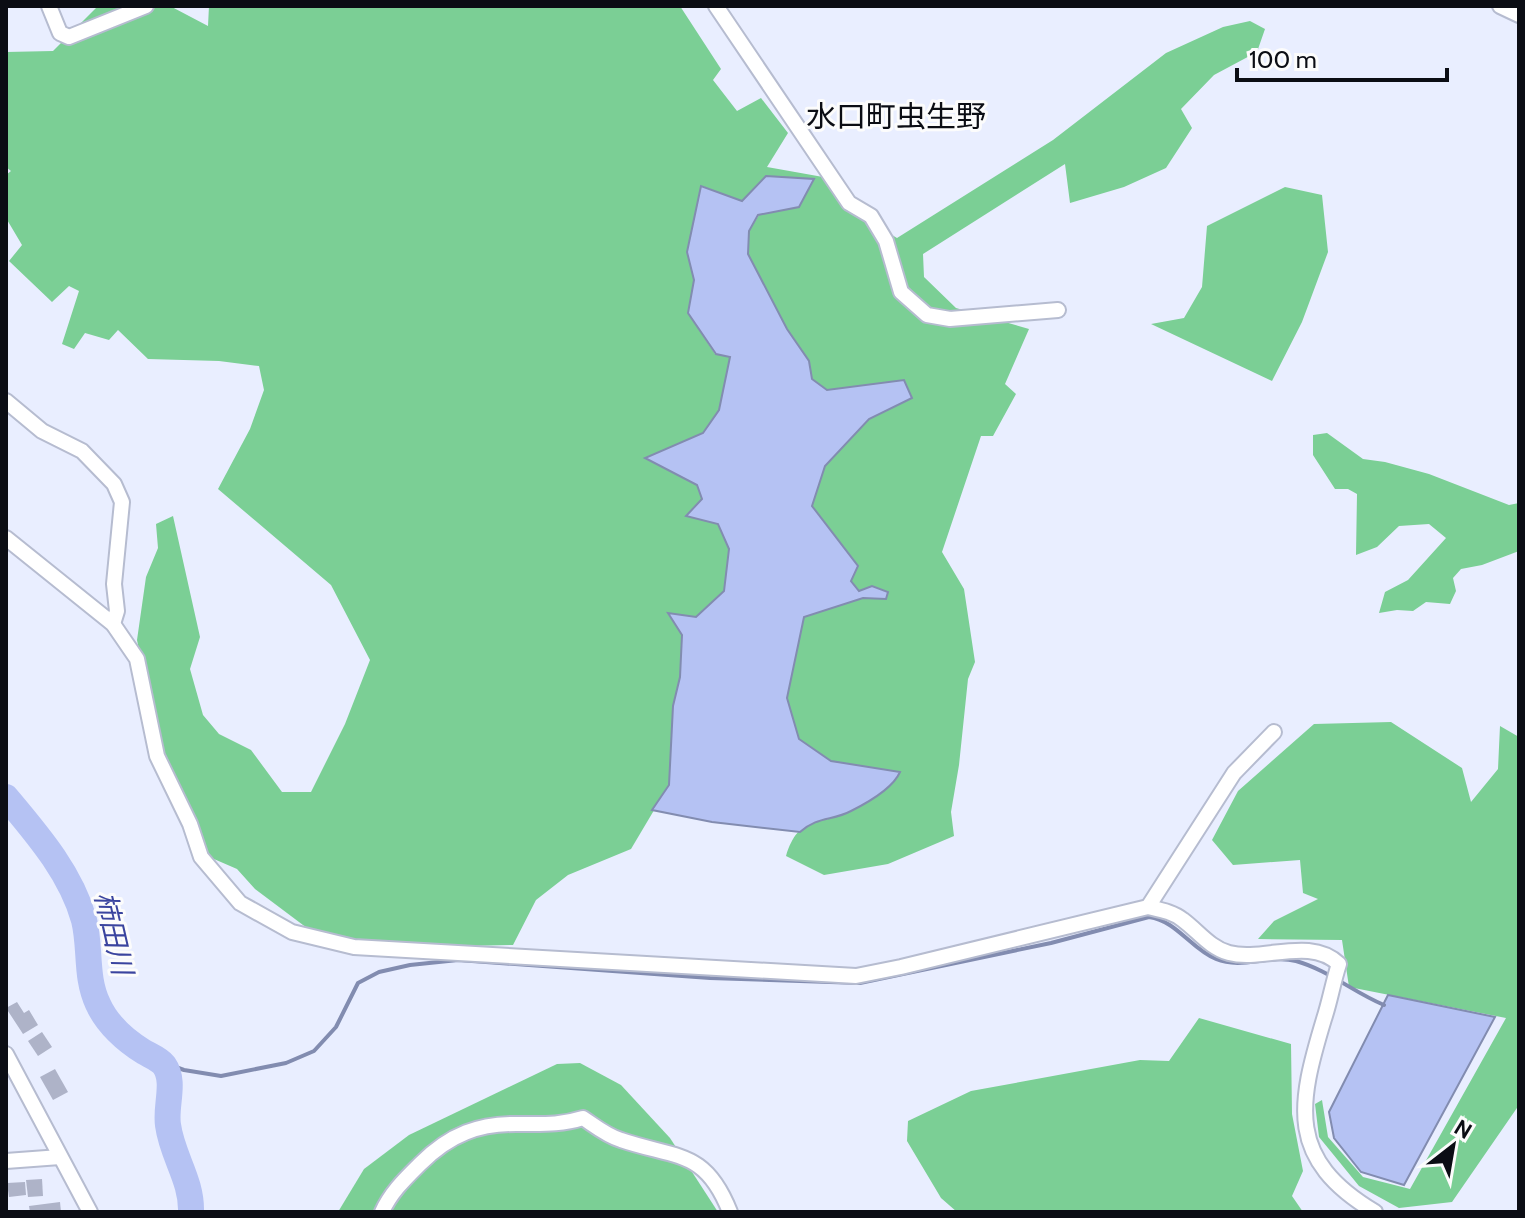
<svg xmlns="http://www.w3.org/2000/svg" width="1525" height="1218" font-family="Cabin,'Noto Sans JP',sans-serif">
<rect width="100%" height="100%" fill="#e9eeff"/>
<g fill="#7bcf95">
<path d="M98 6H170L208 26 209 6H680L721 69 713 80 737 111 761 98 788 133 767 167 823 177 852 211 897 238 1053 140 1166 53 1223 27 1250 21 1265 29 1257 52 1214 75 1181 109 1192 128 1166 168 1124 187 1070 203 1065 164 923 254 924 277 956 308 1029 329 1005 384 1016 394 993 436H981L942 552 964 589 975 662 968 679 959 765 951 812 954 836 888 864 824 875 786 856C799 814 819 826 849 812 867 804 885 785 900 773L830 761 799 739 787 698 804 617 863 598 885 599 872 586 859 592 851 581 857 566 811 506 825 466 869 419 912 398 903 380 827 390 812 379 809 361 787 329 748 254 749 231 759 215 799 207 742 201 702 186 687 252 694 280 688 313 715 354 730 357 719 410 703 433 646 458 697 485 702 499 687 515 718 524 729 549 724 591 696 617 668 614 683 634 680 677 673 706 669 785 631 849 568 875 536 900 513 945 465 946 356 941 311 931 255 889 237 869 207 856 158 743 137 640 146 577 158 548 156 524 173 516 200 637 190 669 203 715 219 734 251 750 282 792H311L345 724 370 660 331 585 218 489 250 429 264 390 259 366 219 361 148 359 118 330 109 340 85 333 74 349 62 344 79 291 69 286 52 302 9 261 22 245 6 218V175L11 171 6 167V52L53 51Z"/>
<polygon points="1285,187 1322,195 1328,252 1302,322 1272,381 1151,324 1184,318 1202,287 1207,226"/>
<polygon points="1327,433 1363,459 1385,462 1429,474 1509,505 1519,503 1519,551 1482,565 1461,569 1453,578 1456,591 1450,604 1426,602 1413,611 1397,610 1379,613 1385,592 1408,580 1446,538 1429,524 1399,526 1377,547 1356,555 1357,494 1348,489 1335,489 1313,455 1313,435"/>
<polygon points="1391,722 1462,768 1471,802 1498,769 1500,726 1519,737 1519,1105 1452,1202 1399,1208 1359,1186 1319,1137 1315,1104 1322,1100 1328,1137 1363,1177 1410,1189 1506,1018 1349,987 1342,940 1258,939 1274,921 1318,899 1303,893 1300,860 1233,865 1212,840 1238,791 1314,724"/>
<polygon points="1199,1018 1291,1044 1292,1114 1303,1171 1292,1196 1303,1212 957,1212 941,1198 907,1141 908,1121 971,1091 1140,1060 1169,1061"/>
<polygon points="580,1063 621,1085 670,1138 718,1212 338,1212 364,1169 409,1135 557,1064"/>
</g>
<g fill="#b5c2f3" stroke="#828cb0" stroke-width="2">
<path d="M766 176 814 179 799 207 758 215 749 231 748 254 787 329 809 361 812 379 827 390 904 380 912 398 869 419 825 466 812 506 858 566 851 581 859 591 872 586 888 592 886 599 863 598 804 617 787 698 799 739 831 761 900 772C893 788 867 803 851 811 832 821 818 816 800 832L712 822 652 810 669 785 673 706 680 677 682 635 668 613 696 617 724 591 729 549 718 524 686 516 702 499 697 485 645 458 703 433 719 410 730 357 716 354 688 313 694 280 687 252 701 186 742 201Z"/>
<polygon points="1388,995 1495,1017 1404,1185 1361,1172 1334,1138 1329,1112"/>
</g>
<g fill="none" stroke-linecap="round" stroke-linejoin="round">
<path stroke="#828cb0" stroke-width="4" d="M162 1062 184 1070 221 1076 286 1063 314 1051 336 1027 358 983 379 972 410 965 458 960 710 978 860 983 1051 943 1149 917C1177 921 1191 949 1216 959 1242 970 1270 954 1296 961 1328 970 1353 992 1384 1005"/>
<path stroke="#b5c2f3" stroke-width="26" d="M6 797C37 834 71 873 84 920 91 948 85 977 98 1004 107 1024 126 1041 144 1052 151 1056 159 1059 164 1065 176 1082 165 1105 168 1125 172 1156 192 1180 191 1212"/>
</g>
<g fill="#aeb3c8">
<polygon points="17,1002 24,1013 29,1010 38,1025 23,1034 6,1008"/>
<polygon points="42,1032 52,1047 38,1056 28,1041"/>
<polygon points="55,1069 68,1092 53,1100 40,1077"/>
<polygon points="42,1179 43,1196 28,1197 26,1180"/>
<polygon points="25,1182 26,1195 9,1197 7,1183"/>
<polygon points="60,1202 61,1212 30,1212 29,1206"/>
</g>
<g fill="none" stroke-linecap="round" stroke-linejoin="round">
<defs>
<g id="minor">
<polyline points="49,6 60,33 69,37 146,6"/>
<polyline points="716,6 849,203 871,216 886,241 901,292 927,315 950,319 1058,310"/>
<polyline points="1500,6 1519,15"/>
<polyline points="6,401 42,431 82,451 114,484 122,502 114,584 117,611 113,624"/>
<path d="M6 538 113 624 137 659 157 756 190 824 201 857 240 903 292 932 354 947 856 976 901 967 1148 907C1161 910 1173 912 1183 920 1198 931 1210 948 1229 953 1263 962 1310 936 1339 964 1333 982 1330 1001 1324 1019 1298 1105 1286 1159 1375 1212"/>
<polyline points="1148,907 1234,773 1274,732"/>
<polyline points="6,1054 90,1212"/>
<polyline points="6,1161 60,1157"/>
<path d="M382 1212C391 1192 405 1179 420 1164 450 1134 479 1123 521 1124 543 1124 561 1125 583 1118 595 1126 607 1136 621 1140 677 1159 705 1149 730 1212"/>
</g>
</defs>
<use href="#minor" stroke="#b6bcd0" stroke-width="18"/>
<use href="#minor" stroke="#fff" stroke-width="14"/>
</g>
<g text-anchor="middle" stroke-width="6" stroke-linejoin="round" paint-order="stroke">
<g font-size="28" font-style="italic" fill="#3a449f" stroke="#fcfcfc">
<text transform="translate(114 933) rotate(77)" y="10">柿田川</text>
</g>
<g font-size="30" fill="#0b0d14" stroke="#fcfcfc">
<text x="896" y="127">水口町虫生野</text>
</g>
</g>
<rect width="1525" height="1218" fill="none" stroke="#0b0d14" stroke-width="16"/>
<g transform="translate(1453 1146) rotate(31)" stroke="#fcfcfc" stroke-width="6" paint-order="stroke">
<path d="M0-6L14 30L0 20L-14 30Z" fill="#0b0d14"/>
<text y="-12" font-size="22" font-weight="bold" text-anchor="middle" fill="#0b0d14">N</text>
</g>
<path d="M1237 68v12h210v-12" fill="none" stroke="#0b0d14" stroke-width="4"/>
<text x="1249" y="68" font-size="24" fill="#0b0d14" stroke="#fcfcfc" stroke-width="6" paint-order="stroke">100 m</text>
</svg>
